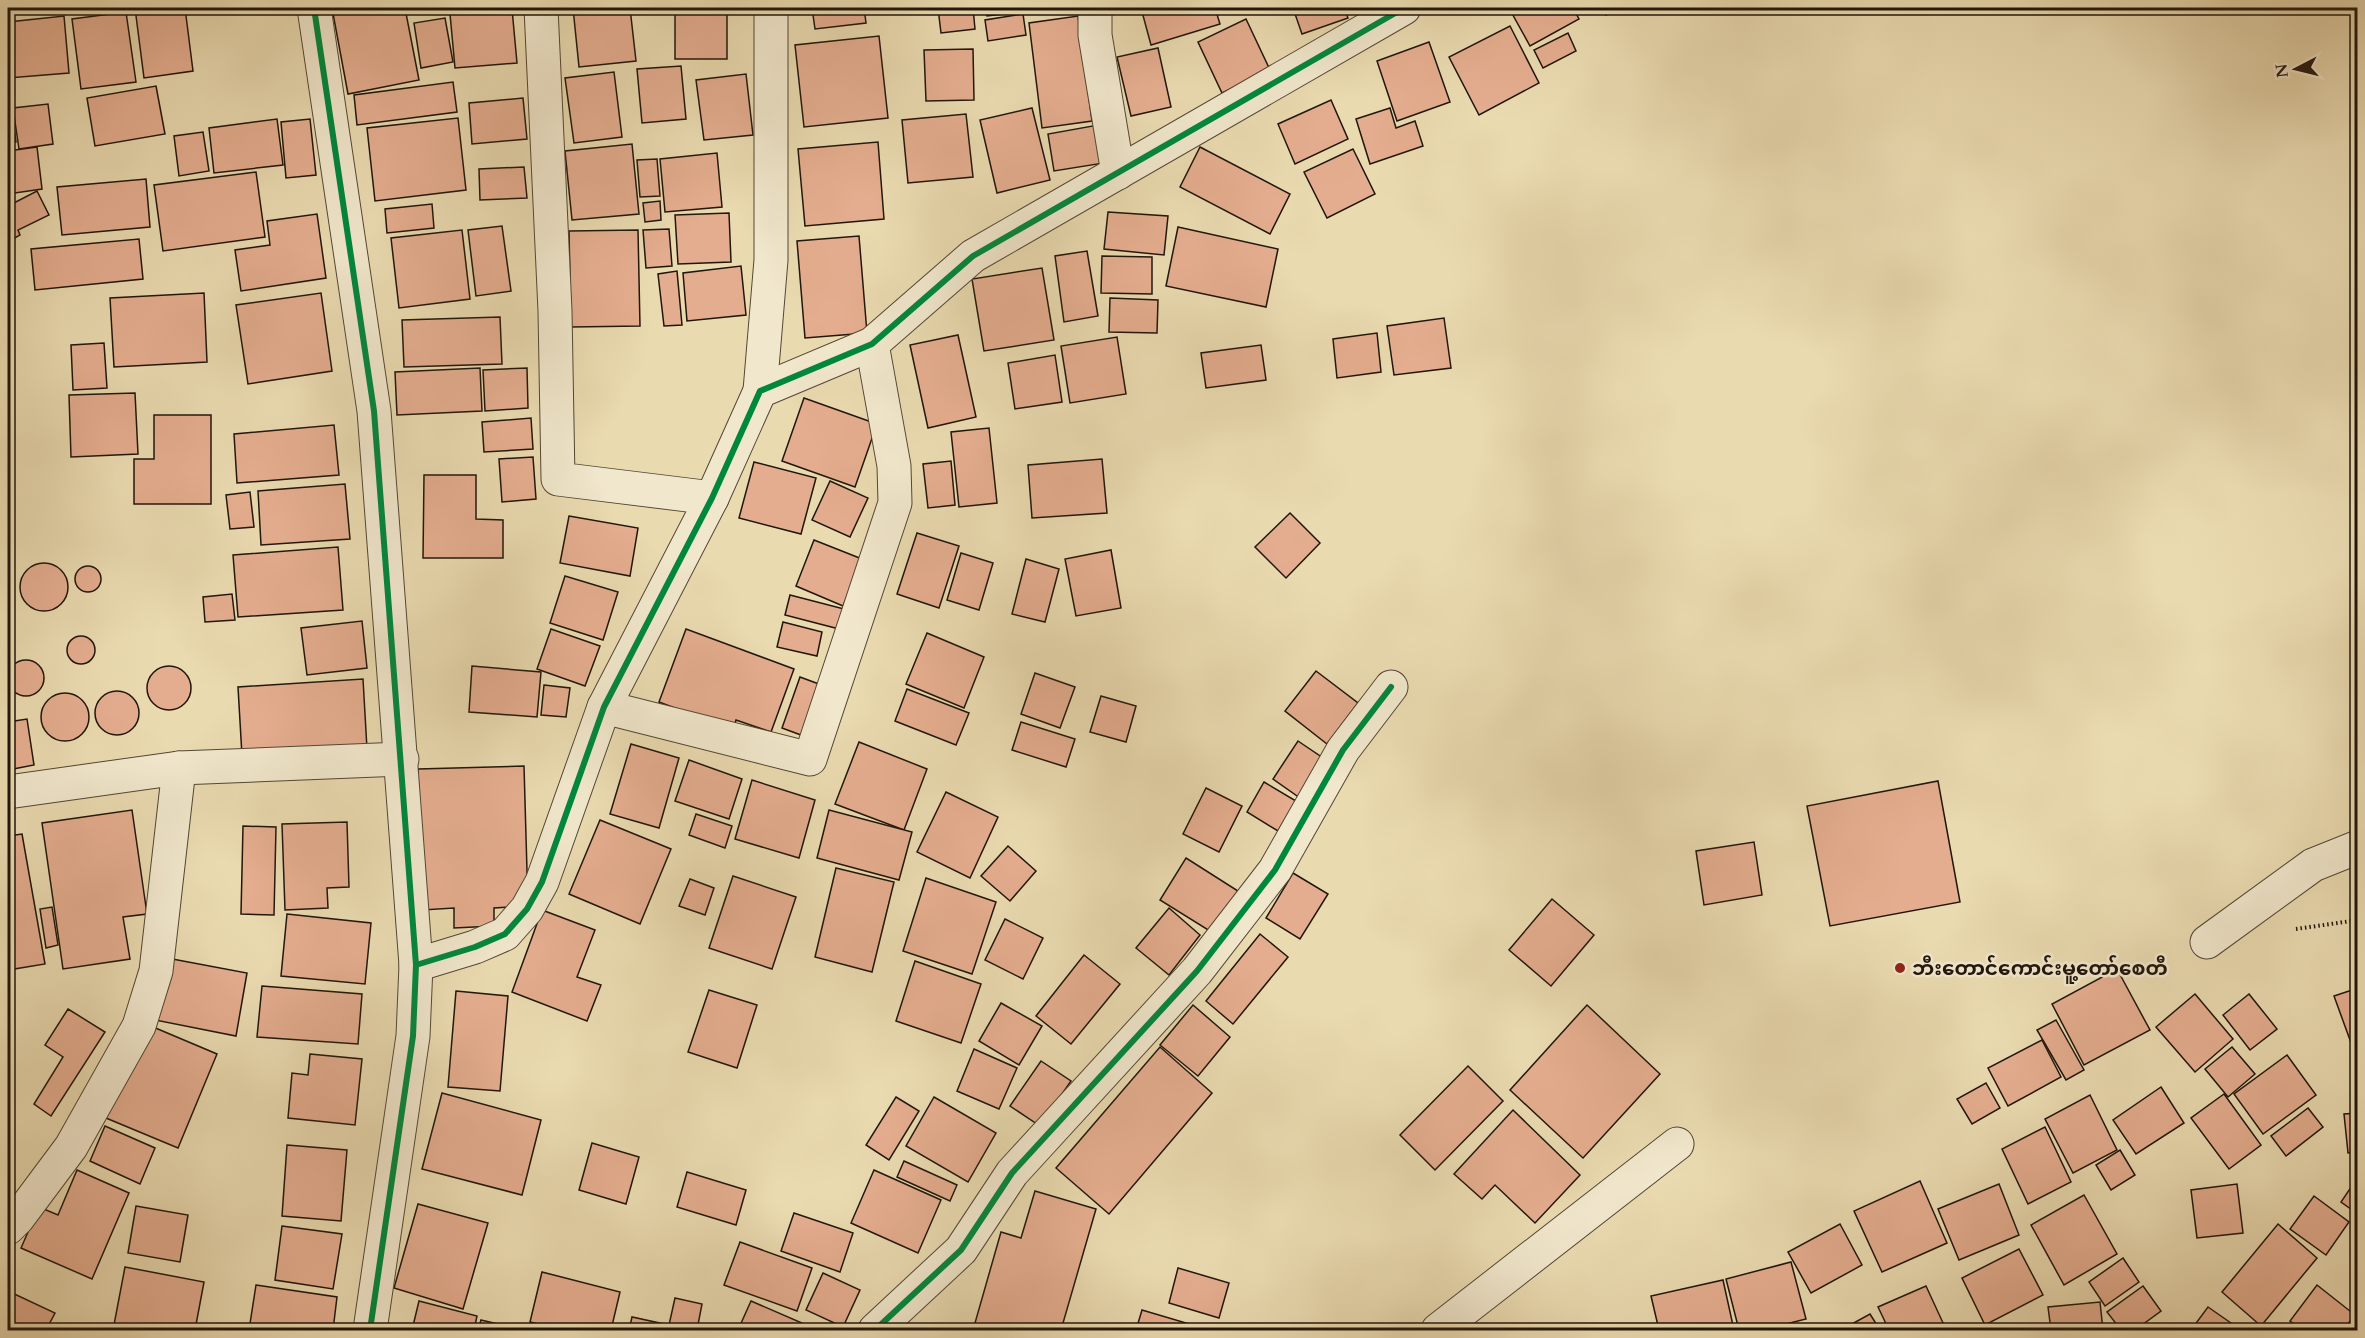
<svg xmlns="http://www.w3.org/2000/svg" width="2365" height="1338" font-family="Cardo,'Noto Sans Myanmar',serif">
<rect width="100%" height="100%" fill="#eadab0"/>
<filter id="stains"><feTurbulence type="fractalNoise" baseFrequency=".00333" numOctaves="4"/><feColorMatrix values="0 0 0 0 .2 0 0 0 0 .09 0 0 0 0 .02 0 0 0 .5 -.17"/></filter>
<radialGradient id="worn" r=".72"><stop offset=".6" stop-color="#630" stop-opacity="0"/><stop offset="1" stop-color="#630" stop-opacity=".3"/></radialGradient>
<g fill="#e4ad8f" stroke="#20160b" stroke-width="1.5">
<polygon points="36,8 69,8 69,10 37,14"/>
<polygon points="135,8 185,8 193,71 144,78"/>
<polygon points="332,8 405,8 419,80 348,94"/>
<polygon points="427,8 483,8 428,13"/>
<polygon points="573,8 630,8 636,61 579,67"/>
<rect x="675" y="8" width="52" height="51"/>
<polygon points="812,8 864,8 866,23 815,29"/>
<polygon points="938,8 973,8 975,29 941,33"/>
<polygon points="985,8 1057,8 987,16"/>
<polygon points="1141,8 1215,8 1220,24 1151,45"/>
<polygon points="1293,8 1344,8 1348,18 1302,34"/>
<polygon points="1509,8 1573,8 1579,19 1530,46"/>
<polygon points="1603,8 1622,8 1606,15"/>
<polygon points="512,9 517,63 455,68 450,14"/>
<polygon points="126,12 136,82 81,89 72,19"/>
<polygon points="1023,14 1026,35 988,41 985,20"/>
<polygon points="64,16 69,73 8,78 8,22"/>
<polygon points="1078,16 1092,121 1042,128 1029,23"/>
<polygon points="445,18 453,62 421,68 414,23"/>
<polygon points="1246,19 1270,70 1222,93 1198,42"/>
<polygon points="1510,26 1539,83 1479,115 1449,57"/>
<polygon points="1568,33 1576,51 1543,68 1534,50"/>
<polygon points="879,36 888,118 804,127 795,45"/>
<polygon points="1429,42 1450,102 1397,121 1377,61"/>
<polygon points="1158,48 1171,107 1131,116 1117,57"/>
<polygon points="973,49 974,100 926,101 924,50"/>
<polygon points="681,66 686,119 642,123 637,69"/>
<polygon points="614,72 622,137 574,143 565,78"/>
<polygon points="746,74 753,135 704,140 696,80"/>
<polygon points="453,82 457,112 357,125 354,95"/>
<polygon points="156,86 165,134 95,146 87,98"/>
<polygon points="8,87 16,142 8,144"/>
<polygon points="523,98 527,139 472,144 469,103"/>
<polygon points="1331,100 1348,139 1295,164 1278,124"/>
<polygon points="48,104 53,144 19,149 13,108"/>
<polygon points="1032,108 1050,180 997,193 980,120"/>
<polygon points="1390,108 1396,128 1415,121 1423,146 1370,164 1356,119"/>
<polygon points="966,114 973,177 908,183 902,120"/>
<polygon points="458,118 466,190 375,201 367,128"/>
<polygon points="277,119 283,165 214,173 209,128"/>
<polygon points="310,119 316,175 286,178 281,122"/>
<polygon points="1098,125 1104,163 1054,171 1048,134"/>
<polygon points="203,132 209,171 179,176 174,136"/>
<polygon points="878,142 884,219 805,226 798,149"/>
<polygon points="632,144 639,214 572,220 565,151"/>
<polygon points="37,147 42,189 8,194 8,151"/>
<polygon points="1200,147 1290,194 1270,234 1180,187"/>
<polygon points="1353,149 1375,194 1327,218 1304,172"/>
<polygon points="717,153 722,207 665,212 660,159"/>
<polygon points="657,159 660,196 640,197 637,160"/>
<polygon points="524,167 527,198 480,200 479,169"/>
<polygon points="256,172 265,237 163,251 154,185"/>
<polygon points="146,179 150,227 62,235 57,187"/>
<polygon points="37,191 49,215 18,230 20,235 8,242 8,206"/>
<polygon points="660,201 661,220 645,222 643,203"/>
<polygon points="432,204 434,228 387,233 385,209"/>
<polygon points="1108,212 1168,216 1164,255 1104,249"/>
<polygon points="729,213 731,262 678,264 675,215"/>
<polygon points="317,214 326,278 241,291 235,250 270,245 267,221"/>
<polygon points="502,226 511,291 476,296 468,230"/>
<polygon points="1178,227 1278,249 1266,307 1166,286"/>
<polygon points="669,229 672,266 646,268 643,230"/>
<polygon points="462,230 470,299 399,308 391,238"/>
<polygon points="638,230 640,326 571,327 569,231"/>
<polygon points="859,236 867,333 805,338 797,241"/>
<polygon points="139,239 143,279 35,290 31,249"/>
<polygon points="1087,251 1098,316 1064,322 1055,256"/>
<polygon points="1102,256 1152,257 1152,294 1101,293"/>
<polygon points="741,266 746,315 687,321 683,273"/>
<polygon points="1042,268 1054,340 984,351 972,279"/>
<polygon points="677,271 682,325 664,326 658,274"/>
<polygon points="204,293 207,362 114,367 110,298"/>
<polygon points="321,293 332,371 248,384 236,305"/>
<polygon points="1110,298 1158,300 1157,333 1109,332"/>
<polygon points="500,317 502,364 404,367 402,320"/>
<polygon points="1444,318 1451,368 1394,375 1387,326"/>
<polygon points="1377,333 1381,372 1337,378 1333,339"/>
<polygon points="958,335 976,417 928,428 910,345"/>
<polygon points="1117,337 1126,394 1070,403 1061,346"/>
<polygon points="104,343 107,388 73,390 71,345"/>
<polygon points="1261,345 1266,380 1206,388 1201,353"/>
<polygon points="1055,355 1062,402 1015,409 1008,363"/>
<polygon points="480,368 482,411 397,415 395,372"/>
<polygon points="527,368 528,408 485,411 483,370"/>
<polygon points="135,393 138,454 71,457 69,395"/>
<polygon points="804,398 877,424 855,487 782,461"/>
<polygon points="154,415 211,415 211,504 134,504 134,459 154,459"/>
<polygon points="531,418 533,449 484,452 482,422"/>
<polygon points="334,425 339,475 237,483 234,434"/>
<polygon points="989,428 997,503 959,507 951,432"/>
<polygon points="533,457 536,499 502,502 499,459"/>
<polygon points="1102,459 1107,513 1032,518 1028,465"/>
<polygon points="951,461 955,505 928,508 923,464"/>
<polygon points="754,462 816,478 801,534 739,518"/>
<polygon points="424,475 476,475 476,519 503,520 503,558 423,558"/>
<polygon points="830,481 868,498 850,537 812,520"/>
<polygon points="345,484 350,539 261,545 258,491"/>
<polygon points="250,492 254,527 230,529 226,495"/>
<polygon points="1290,513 1320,543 1286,578 1255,547"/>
<polygon points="569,516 638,528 630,576 560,563"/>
<polygon points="917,533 959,546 939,608 897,594"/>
<polygon points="814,540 862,559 843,606 796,586"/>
<polygon points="338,547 343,610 238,617 233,555"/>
<polygon points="1111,550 1121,608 1076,616 1065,559"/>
<polygon points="961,553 993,563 979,610 947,600"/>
<polygon points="1026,559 1059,569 1045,622 1012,614"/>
<circle cx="44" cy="587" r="24"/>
<circle cx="88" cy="579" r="13"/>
<polygon points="565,576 618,592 603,640 550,623"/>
<polygon points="232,594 235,620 205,622 203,597"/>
<polygon points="790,595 848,610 843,630 785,615"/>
<polygon points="362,621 367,668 307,675 301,628"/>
<polygon points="783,622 822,632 817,656 777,647"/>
<polygon points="551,629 600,646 585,686 537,669"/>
<polygon points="686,629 794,669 771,732 736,720 733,730 659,702"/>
<polygon points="927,633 984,657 964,708 906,684"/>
<circle cx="81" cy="650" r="14"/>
<circle cx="26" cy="678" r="18"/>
<circle cx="169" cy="688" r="22"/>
<polygon points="472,666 541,672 537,717 469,712"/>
<polygon points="1316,671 1358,703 1327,744 1285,711"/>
<polygon points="1035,673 1075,687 1060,728 1021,714"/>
<polygon points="800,677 827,687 809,738 782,728"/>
<polygon points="363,679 367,749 242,756 238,687"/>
<polygon points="544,685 570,688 566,717 541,715"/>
<polygon points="907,689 969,713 956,745 895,721"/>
<circle cx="117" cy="713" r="22"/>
<circle cx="65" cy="717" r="24"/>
<polygon points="1101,696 1136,706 1126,742 1090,732"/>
<polygon points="27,719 34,765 8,770 8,722"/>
<polygon points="1021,722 1075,739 1066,767 1012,750"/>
<polygon points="1298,741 1326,760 1300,798 1273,779"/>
<polygon points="859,742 927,769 904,830 835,804"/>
<polygon points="631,744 679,758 659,828 610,814"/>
<polygon points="689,760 742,779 729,819 675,801"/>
<polygon points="524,766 528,906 494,908 494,926 454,928 454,908 422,910 418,769"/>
<polygon points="752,780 815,800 799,858 735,839"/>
<polygon points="1938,781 1960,902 1830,926 1807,806"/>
<polygon points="1264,782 1296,801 1278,831 1247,812"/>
<polygon points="1206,788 1242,806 1219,852 1183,834"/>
<polygon points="946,792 998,817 970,878 917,852"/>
<polygon points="132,810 147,914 123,917 130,959 63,969 42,823"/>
<polygon points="829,810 912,832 899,880 817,858"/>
<polygon points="696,814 732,826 725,848 689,835"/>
<polygon points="600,820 671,849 640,924 569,894"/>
<polygon points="347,822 349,887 327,888 328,908 285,910 282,824"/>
<polygon points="243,826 276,827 274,915 241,914"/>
<polygon points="22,834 45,964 8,970 8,836"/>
<polygon points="1754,842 1762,895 1704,905 1696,851"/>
<polygon points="1008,846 1036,871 1010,901 981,876"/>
<polygon points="1186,858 1238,891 1213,933 1160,900"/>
<polygon points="836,868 894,882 872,972 815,957"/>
<polygon points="1293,873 1328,894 1300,939 1266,918"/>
<polygon points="733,876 796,897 772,969 709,948"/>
<polygon points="926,878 996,902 972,974 903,951"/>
<polygon points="690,879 714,888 705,915 679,906"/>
<polygon points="1552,899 1594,935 1551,986 1509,950"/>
<polygon points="52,907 58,945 46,948 40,909"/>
<polygon points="1169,908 1200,935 1169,975 1136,948"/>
<polygon points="542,910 595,930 577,977 601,985 587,1021 512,992"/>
<polygon points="287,914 371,923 365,984 281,976"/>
<polygon points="1005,919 1043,938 1023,979 985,960"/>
<polygon points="1260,934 1288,957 1233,1024 1206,1001"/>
<polygon points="1084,955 1120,984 1071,1044 1036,1016"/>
<polygon points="167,958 247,973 236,1036 155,1020"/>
<polygon points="915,961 981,984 961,1043 896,1021"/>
<polygon points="2117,969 2150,1030 2084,1065 2052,1004"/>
<polygon points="262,986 362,994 358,1044 257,1037"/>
<polygon points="2358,988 2358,1062 2334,996"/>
<polygon points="709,990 757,1005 737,1068 688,1052"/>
<polygon points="456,991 508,996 500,1091 448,1087"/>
<polygon points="2195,994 2233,1039 2195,1072 2156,1027"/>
<polygon points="2249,994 2277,1029 2250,1050 2223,1015"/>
<polygon points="1001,1003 1042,1026 1019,1065 979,1041"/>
<polygon points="1193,1005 1230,1037 1198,1076 1160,1045"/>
<polygon points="1587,1005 1660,1074 1583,1158 1510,1090"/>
<polygon points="68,1009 105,1032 51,1116 34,1104 63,1057 45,1045"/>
<polygon points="2056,1020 2084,1070 2066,1080 2037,1030"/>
<polygon points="146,1024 217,1054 178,1148 106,1118"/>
<polygon points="2042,1040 2061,1077 2008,1106 1988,1068"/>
<polygon points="1160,1047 1212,1093 1109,1214 1056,1168"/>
<polygon points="2232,1047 2255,1074 2228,1097 2205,1069"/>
<polygon points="974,1049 1017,1068 999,1109 957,1091"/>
<polygon points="310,1054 362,1059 355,1125 288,1118 292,1073 308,1075"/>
<polygon points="2287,1055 2316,1095 2263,1134 2234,1094"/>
<polygon points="1041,1061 1071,1081 1040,1126 1010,1106"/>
<polygon points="1468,1066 1503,1101 1435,1170 1400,1135"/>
<polygon points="1986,1083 2000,1108 1972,1124 1957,1099"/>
<polygon points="2161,1087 2184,1123 2136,1154 2113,1120"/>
<polygon points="442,1093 541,1120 522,1195 422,1169"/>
<polygon points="2224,1094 2261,1145 2229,1169 2191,1118"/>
<polygon points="2090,1095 2117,1150 2073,1173 2045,1119"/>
<polygon points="896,1097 919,1111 889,1160 866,1145"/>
<polygon points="934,1097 996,1133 968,1182 906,1146"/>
<polygon points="2308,1108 2323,1127 2286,1156 2271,1136"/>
<polygon points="1513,1110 1580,1175 1535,1223 1495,1185 1482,1199 1454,1174"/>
<polygon points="2358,1113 2358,1152 2348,1153 2344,1114"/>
<polygon points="105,1126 155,1148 140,1184 90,1161"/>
<polygon points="2045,1127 2071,1182 2028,1204 2002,1149"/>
<polygon points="592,1143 639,1157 626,1204 579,1190"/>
<polygon points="287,1145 347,1150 341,1221 282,1216"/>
<polygon points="2120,1150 2135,1175 2111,1190 2096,1165"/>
<polygon points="904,1161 957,1185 950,1201 897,1177"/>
<polygon points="77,1170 129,1193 92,1279 21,1248 39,1207 58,1215"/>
<polygon points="874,1170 941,1200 918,1253 851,1223"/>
<polygon points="687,1172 746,1190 736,1225 677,1207"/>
<polygon points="2358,1177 2358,1214 2341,1202"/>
<polygon points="1920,1181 1947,1243 1882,1272 1854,1211"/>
<polygon points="1999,1184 2019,1235 1959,1260 1938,1209"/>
<polygon points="2237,1184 2243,1233 2197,1238 2191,1190"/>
<polygon points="1035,1191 1096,1209 1061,1330 973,1330 1001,1232 1021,1238"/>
<polygon points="2084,1195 2117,1254 2064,1285 2031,1225"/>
<polygon points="2314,1196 2349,1222 2326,1255 2290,1229"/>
<polygon points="418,1204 488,1223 463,1309 394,1288"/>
<polygon points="136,1206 188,1215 180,1262 128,1253"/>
<polygon points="794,1213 853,1233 840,1272 781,1251"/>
<polygon points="1840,1224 1862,1265 1811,1293 1788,1252"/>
<polygon points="2278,1224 2317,1258 2261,1326 2222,1292"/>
<polygon points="282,1226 342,1234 333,1289 275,1280"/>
<polygon points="740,1242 812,1268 797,1311 724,1285"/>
<polygon points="2019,1249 2043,1295 1985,1325 1962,1278"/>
<polygon points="2123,1258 2139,1282 2105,1306 2089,1282"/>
<polygon points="1791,1262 1806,1319 1762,1330 1739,1330 1726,1279"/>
<polygon points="125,1267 204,1282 195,1330 113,1330"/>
<polygon points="1178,1268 1229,1283 1219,1318 1169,1303"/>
<polygon points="542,1272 620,1292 611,1330 563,1330 530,1322"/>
<polygon points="823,1273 860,1290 843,1327 806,1310"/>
<polygon points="1723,1280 1734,1330 1659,1330 1651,1296"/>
<polygon points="256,1285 337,1297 333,1330 249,1330"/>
<polygon points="2317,1285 2355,1315 2343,1330 2302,1330 2290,1321"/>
<polygon points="1926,1286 1944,1325 1932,1330 1889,1330 1878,1307"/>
<polygon points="2143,1286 2161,1311 2135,1330 2121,1330 2107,1312"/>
<polygon points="8,1291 55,1313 46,1330 8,1330"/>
<polygon points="675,1298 702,1304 697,1330 629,1330 632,1317 669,1325"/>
<polygon points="419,1301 477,1316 474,1330 412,1330"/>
<polygon points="751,1301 818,1330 738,1330"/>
<polygon points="2100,1302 2103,1330 2051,1330 2048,1307"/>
<polygon points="2208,1307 2241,1330 2191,1330"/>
<polygon points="1142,1310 1203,1328 1203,1330 1136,1330"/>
<polygon points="1870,1314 1880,1330 1841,1330"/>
<polygon points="481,1320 524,1330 478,1330"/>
</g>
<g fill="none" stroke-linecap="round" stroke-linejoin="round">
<defs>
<g id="street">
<polyline points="314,8 374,411 416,965 413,1036 370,1330"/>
<polyline points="541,8 555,311 558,479 712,498"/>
<polyline points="1095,8 1095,35 1118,173"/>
<polyline points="760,391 771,260 771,8"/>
<polyline points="604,707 810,759 895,503 894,466 872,344"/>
<polyline points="8,792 179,768"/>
<polyline points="2207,942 2313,865 2358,847"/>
<polyline points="416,965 475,947 505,934 527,909 542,882 604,707 712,498 760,391 872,344 973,256 1404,8"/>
<polyline points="8,1228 18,1218 71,1147 139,1026 156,971 179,768 402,759"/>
<polyline points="875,1330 961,1250 1012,1173 1197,971 1275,870 1343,750 1391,687"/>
<polyline points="1438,1330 1677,1144"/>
</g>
</defs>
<use href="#street" stroke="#524734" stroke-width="35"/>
<polyline stroke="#20160b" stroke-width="4" stroke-dasharray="1.5 3" stroke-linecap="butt" points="2296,929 2358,920"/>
<use href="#street" stroke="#f1e7cc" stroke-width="33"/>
<defs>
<g id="cycleway">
<polyline points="314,8 374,411 416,965 413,1036 370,1330"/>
<polyline points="416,965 475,947 505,934 527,909 542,882 604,707 712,498 760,391 872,344 973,256 1404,8"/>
<polyline points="875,1330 961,1250 1012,1173 1197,971 1275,870 1343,750 1391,687"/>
</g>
</defs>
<use href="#cycleway" stroke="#f1e7cc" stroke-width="10"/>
<use href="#cycleway" stroke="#00873e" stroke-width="6"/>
</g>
<circle fill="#8f2418" stroke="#f1e7cc" stroke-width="2" cx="1900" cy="968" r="6"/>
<g text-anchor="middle" stroke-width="5" stroke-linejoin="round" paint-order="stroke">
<g font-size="20" font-weight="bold" fill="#20160b" stroke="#f1e7cc" text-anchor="start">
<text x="1912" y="975">ဘီးတောင်ကောင်းမူ့တော်စေတီ</text>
</g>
</g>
<rect width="2365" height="1338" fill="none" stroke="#eadab0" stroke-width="30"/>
<rect x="9" y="9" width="2347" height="1320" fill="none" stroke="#20160b" stroke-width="3"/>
<rect x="15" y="15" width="2335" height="1308" fill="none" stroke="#20160b" stroke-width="1.5"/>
<g transform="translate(2296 69) rotate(263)" stroke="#f1e7cc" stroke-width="4.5" paint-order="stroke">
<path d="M0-4.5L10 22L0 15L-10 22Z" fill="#20160b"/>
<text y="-9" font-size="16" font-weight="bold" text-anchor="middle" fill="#20160b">N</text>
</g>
<rect width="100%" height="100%" filter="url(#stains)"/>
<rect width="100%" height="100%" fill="url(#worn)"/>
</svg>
